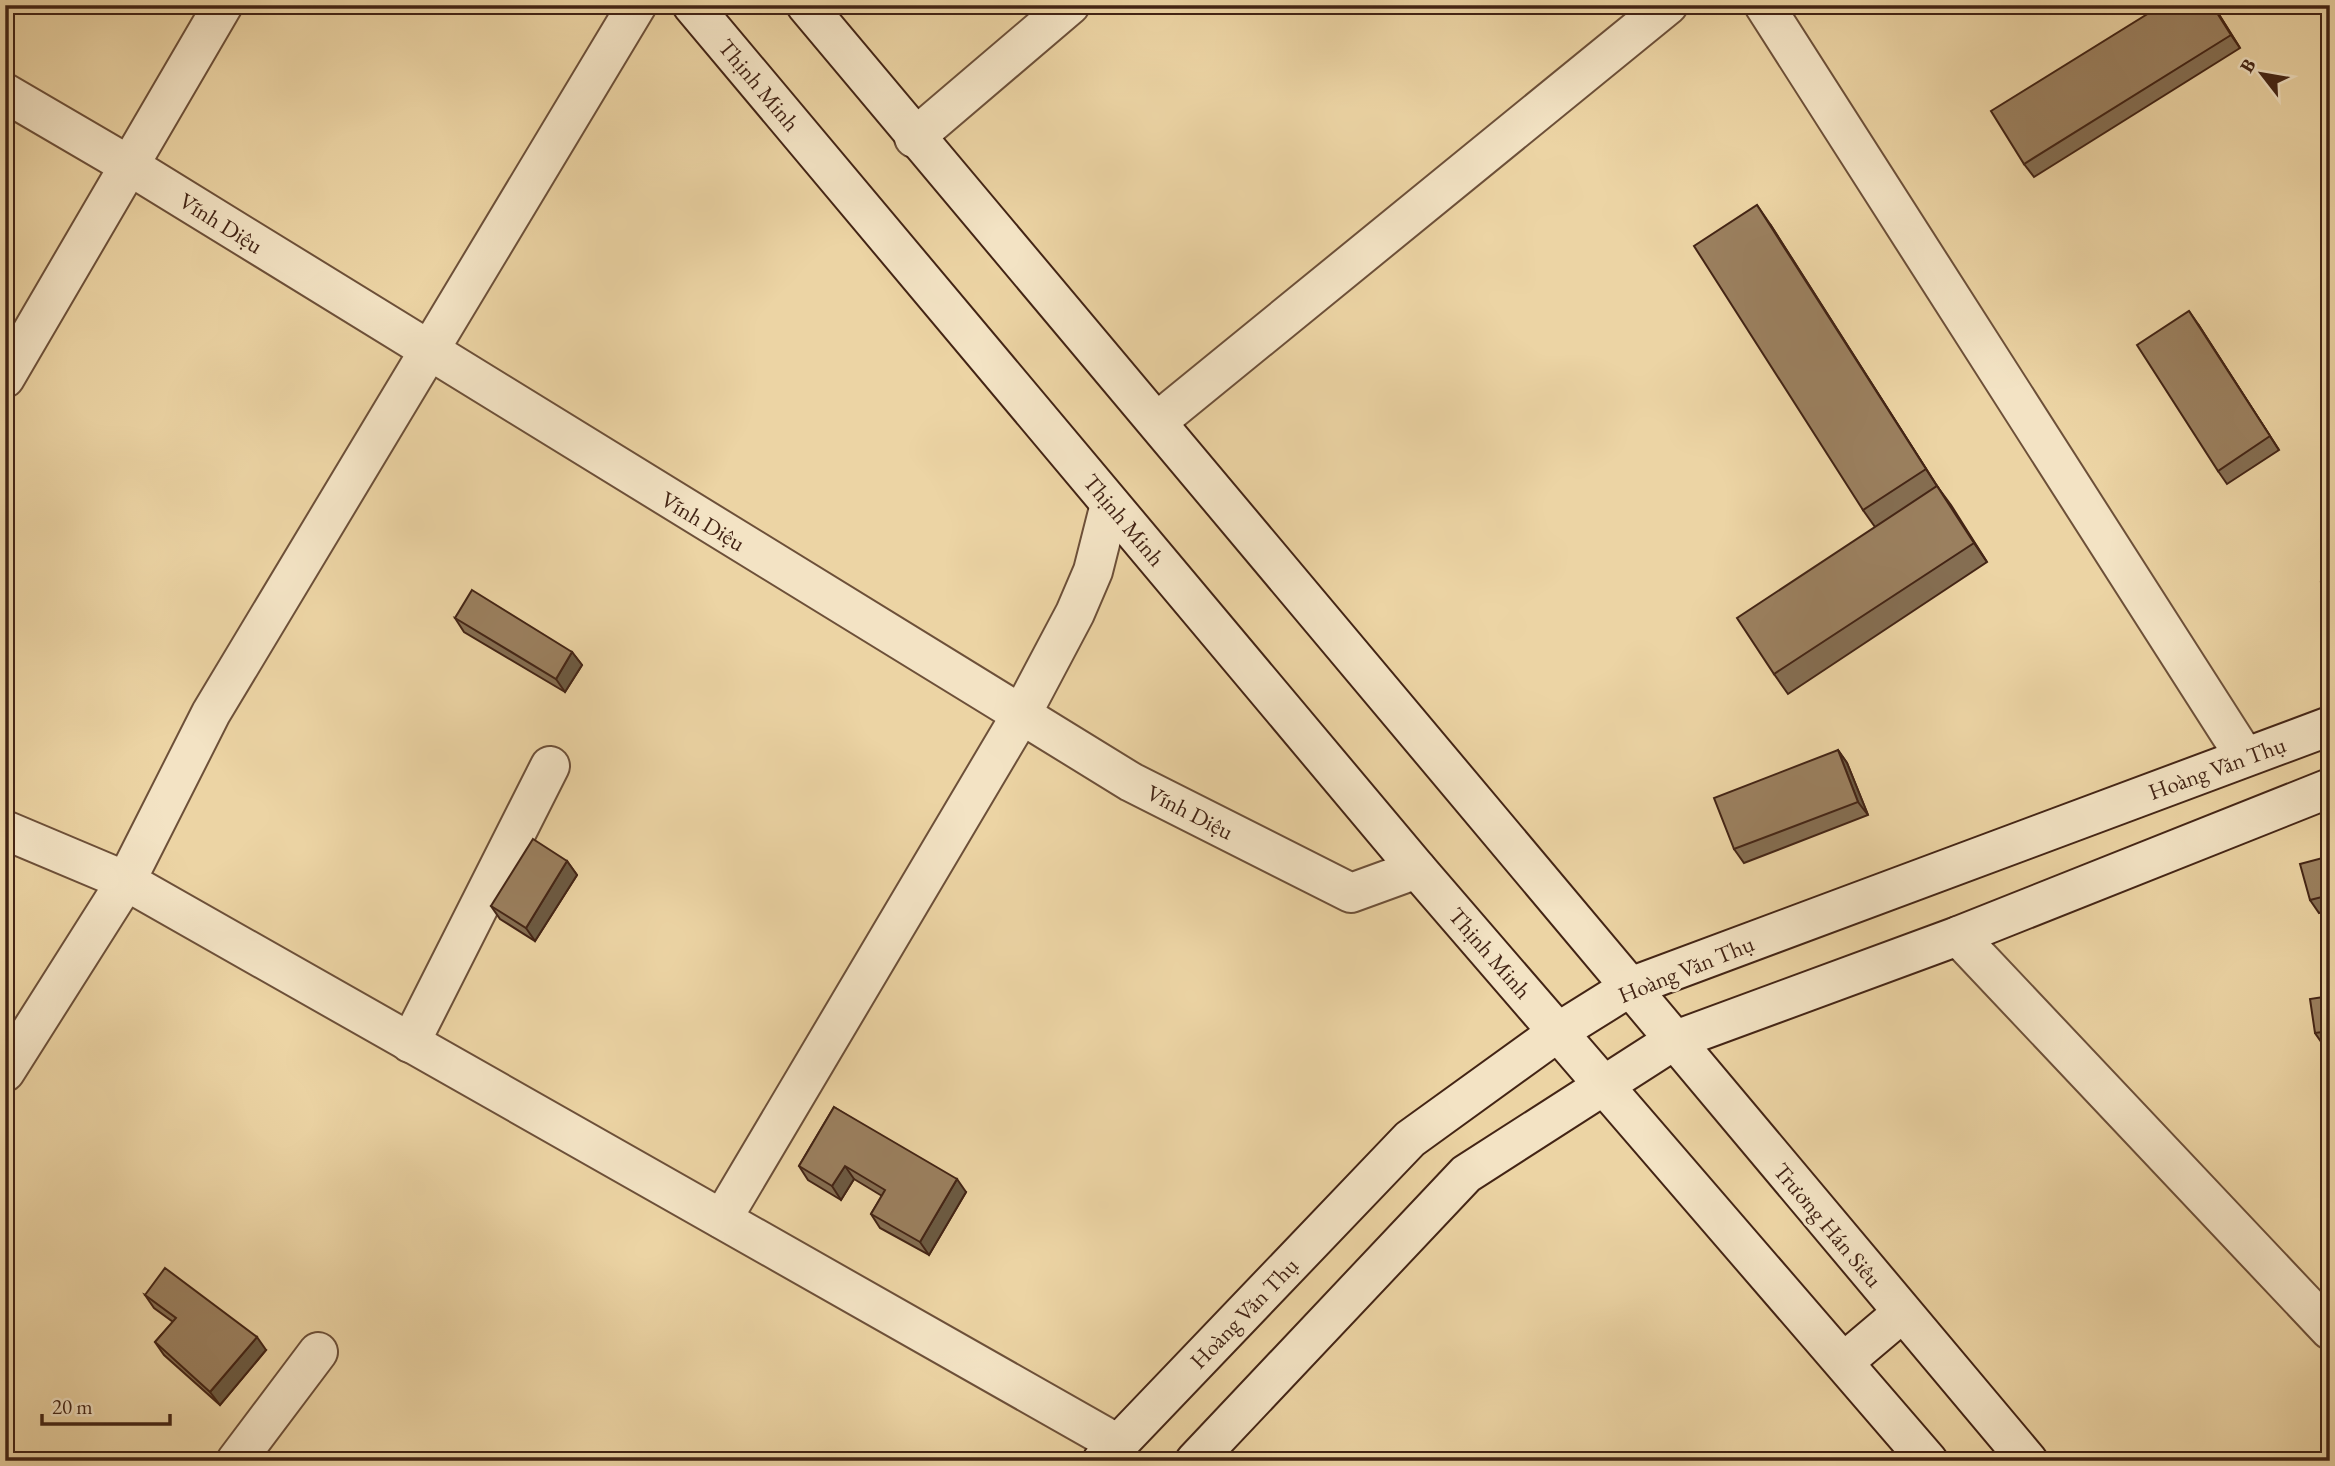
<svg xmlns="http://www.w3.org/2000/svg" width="2335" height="1466" font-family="'EB Garamond',serif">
<rect width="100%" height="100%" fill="#ecd4a4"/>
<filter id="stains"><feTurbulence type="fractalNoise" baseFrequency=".00286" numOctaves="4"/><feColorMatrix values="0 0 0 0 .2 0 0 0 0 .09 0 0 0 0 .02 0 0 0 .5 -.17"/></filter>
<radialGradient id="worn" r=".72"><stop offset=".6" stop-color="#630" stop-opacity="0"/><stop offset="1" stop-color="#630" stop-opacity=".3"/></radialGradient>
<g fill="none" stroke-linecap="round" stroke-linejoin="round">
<defs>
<g id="minor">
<polyline points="1764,5 2245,757"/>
<polyline points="5,93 130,166 1131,782 1351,893 1417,869"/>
<polyline points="914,138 1070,5"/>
<polyline points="5,378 223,5"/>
<polyline points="1158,421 1668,5"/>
<polyline points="5,830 126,881 1118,1444"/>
<polyline points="1958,936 2330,1330"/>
<polyline points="410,1043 550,766"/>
<polyline points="5,1072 126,881 211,713 637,5"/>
<polyline points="722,1219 1021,715 1075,613 1093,571 1110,504"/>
<polyline points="236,1461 318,1352"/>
</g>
<g id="secondary">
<polyline points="692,5 1417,869 1928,1461"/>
<polyline points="806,5 2028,1461"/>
<polyline points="1844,1362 1902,1313"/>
<polyline points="1102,1461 1410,1139 1558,1032 1630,987 2330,726"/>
<polyline points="1195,1461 1466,1174 1673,1041 1958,936 2330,788"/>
</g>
</defs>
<use href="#minor" stroke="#6d5039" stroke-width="42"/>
<use href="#secondary" stroke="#432415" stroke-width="42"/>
<use href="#minor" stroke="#f3e3c4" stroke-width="38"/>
<use href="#secondary" stroke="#f3e3c4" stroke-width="38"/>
</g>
<g fill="#856e52" stroke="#432415" stroke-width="2">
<polygon points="2162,5 2213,5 2240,48 2034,177 2024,164"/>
<polygon points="1770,224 1939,489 1987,562 1788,694 1774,674 1875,527 1863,510"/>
<polygon points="2198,324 2279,450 2227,484 2218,471"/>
<polygon points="455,618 572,652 582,665 565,692 464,632"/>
<polygon points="1838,750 1847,763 1868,815 1744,863 1734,849"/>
<polygon points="2330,856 2330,910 2319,913 2310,900"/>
<polygon points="567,861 577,875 535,941 500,919 491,906"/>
<polygon points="2330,996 2330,1046 2324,1046 2315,1033"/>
<polygon points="834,1107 966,1192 929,1255 880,1228 871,1214 882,1196 854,1179 841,1200 808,1180 799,1166"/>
<polygon points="145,1295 266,1350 220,1405 164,1355 155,1342 173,1322 154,1308"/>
</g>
<g fill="#6c5a42" stroke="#432415" stroke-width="2">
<polygon points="2212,5 2213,5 2240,48 2231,35"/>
<polygon points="1757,205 1770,224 1939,489 1926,469"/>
<polygon points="2189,311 2198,324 2279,450 2270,436"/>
<polygon points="1937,486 1951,505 1987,562 1974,543"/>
<polygon points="572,652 582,665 565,692 556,679"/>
<polygon points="1838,750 1847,763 1868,815 1858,802"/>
<polygon points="567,861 577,875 535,941 526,928"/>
<polygon points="845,1166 854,1179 841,1200 832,1186"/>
<polygon points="957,1179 966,1192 929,1255 920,1242"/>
<polygon points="257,1337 266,1350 220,1405 210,1392"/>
</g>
<g fill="#9b805f" stroke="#432415" stroke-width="2">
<polygon points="2162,5 2212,5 2231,35 2024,164 1991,111"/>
<polygon points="1757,205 1926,469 1863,510 1694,246"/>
<polygon points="2189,311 2270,436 2218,471 2137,345"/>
<polygon points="1937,486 1974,543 1774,674 1737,618"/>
<polygon points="2330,577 2330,597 2321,582"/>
<polygon points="472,590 572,652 556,679 455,618"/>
<polygon points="1838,750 1858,802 1734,849 1714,798"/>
<polygon points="533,839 567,861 526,928 491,906"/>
<polygon points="2330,856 2330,895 2310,900 2300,864"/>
<polygon points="2330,996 2330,1031 2315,1033 2310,999"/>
<polygon points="834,1107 957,1179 920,1242 871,1214 885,1190 845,1166 832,1186 799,1166"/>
<polygon points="165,1268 257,1337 210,1392 155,1342 176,1318 145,1295"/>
</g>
<g text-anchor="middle" stroke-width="6" stroke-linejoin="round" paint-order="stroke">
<g font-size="23" fill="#432415" stroke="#f3e3c4">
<text transform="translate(759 85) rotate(50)" y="8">Thịnh Minh</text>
<text transform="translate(221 223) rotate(32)" y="8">Vĩnh Diệu</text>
<text transform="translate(1124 520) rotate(50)" y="8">Thịnh Minh</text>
<text transform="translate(703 521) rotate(31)" y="8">Vĩnh Diệu</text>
<text transform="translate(2217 768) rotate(-20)" y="8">Hoàng Văn Thụ</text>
<text transform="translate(1190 812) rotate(27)" y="8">Vĩnh Diệu</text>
<text transform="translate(1490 953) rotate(49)" y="8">Thịnh Minh</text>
<text transform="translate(1686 969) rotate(-22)" y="8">Hoàng Văn Thụ</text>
<text transform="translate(1828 1225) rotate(50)" y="8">Trương Hán Siêu</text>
<text transform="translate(1244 1313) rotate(-46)" y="8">Hoàng Văn Thụ</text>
</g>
</g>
<rect width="2335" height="1466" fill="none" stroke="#ecd4a4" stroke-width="28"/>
<rect x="7" y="7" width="2321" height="1452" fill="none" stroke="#432415" stroke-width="3.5"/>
<rect x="14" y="14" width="2307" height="1438" fill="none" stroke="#432415" stroke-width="2"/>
<g transform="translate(2262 74) rotate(301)" stroke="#f3e3c4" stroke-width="5" paint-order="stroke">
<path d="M0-5L12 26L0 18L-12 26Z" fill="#432415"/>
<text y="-10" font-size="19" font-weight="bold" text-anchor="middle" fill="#432415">B</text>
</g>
<path d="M42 1414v10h128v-10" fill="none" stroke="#432415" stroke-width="3.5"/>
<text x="52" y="1414" font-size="21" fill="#432415" stroke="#f3e3c4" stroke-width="5" paint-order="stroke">20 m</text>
<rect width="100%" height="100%" filter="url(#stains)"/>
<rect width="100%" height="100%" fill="url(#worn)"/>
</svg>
